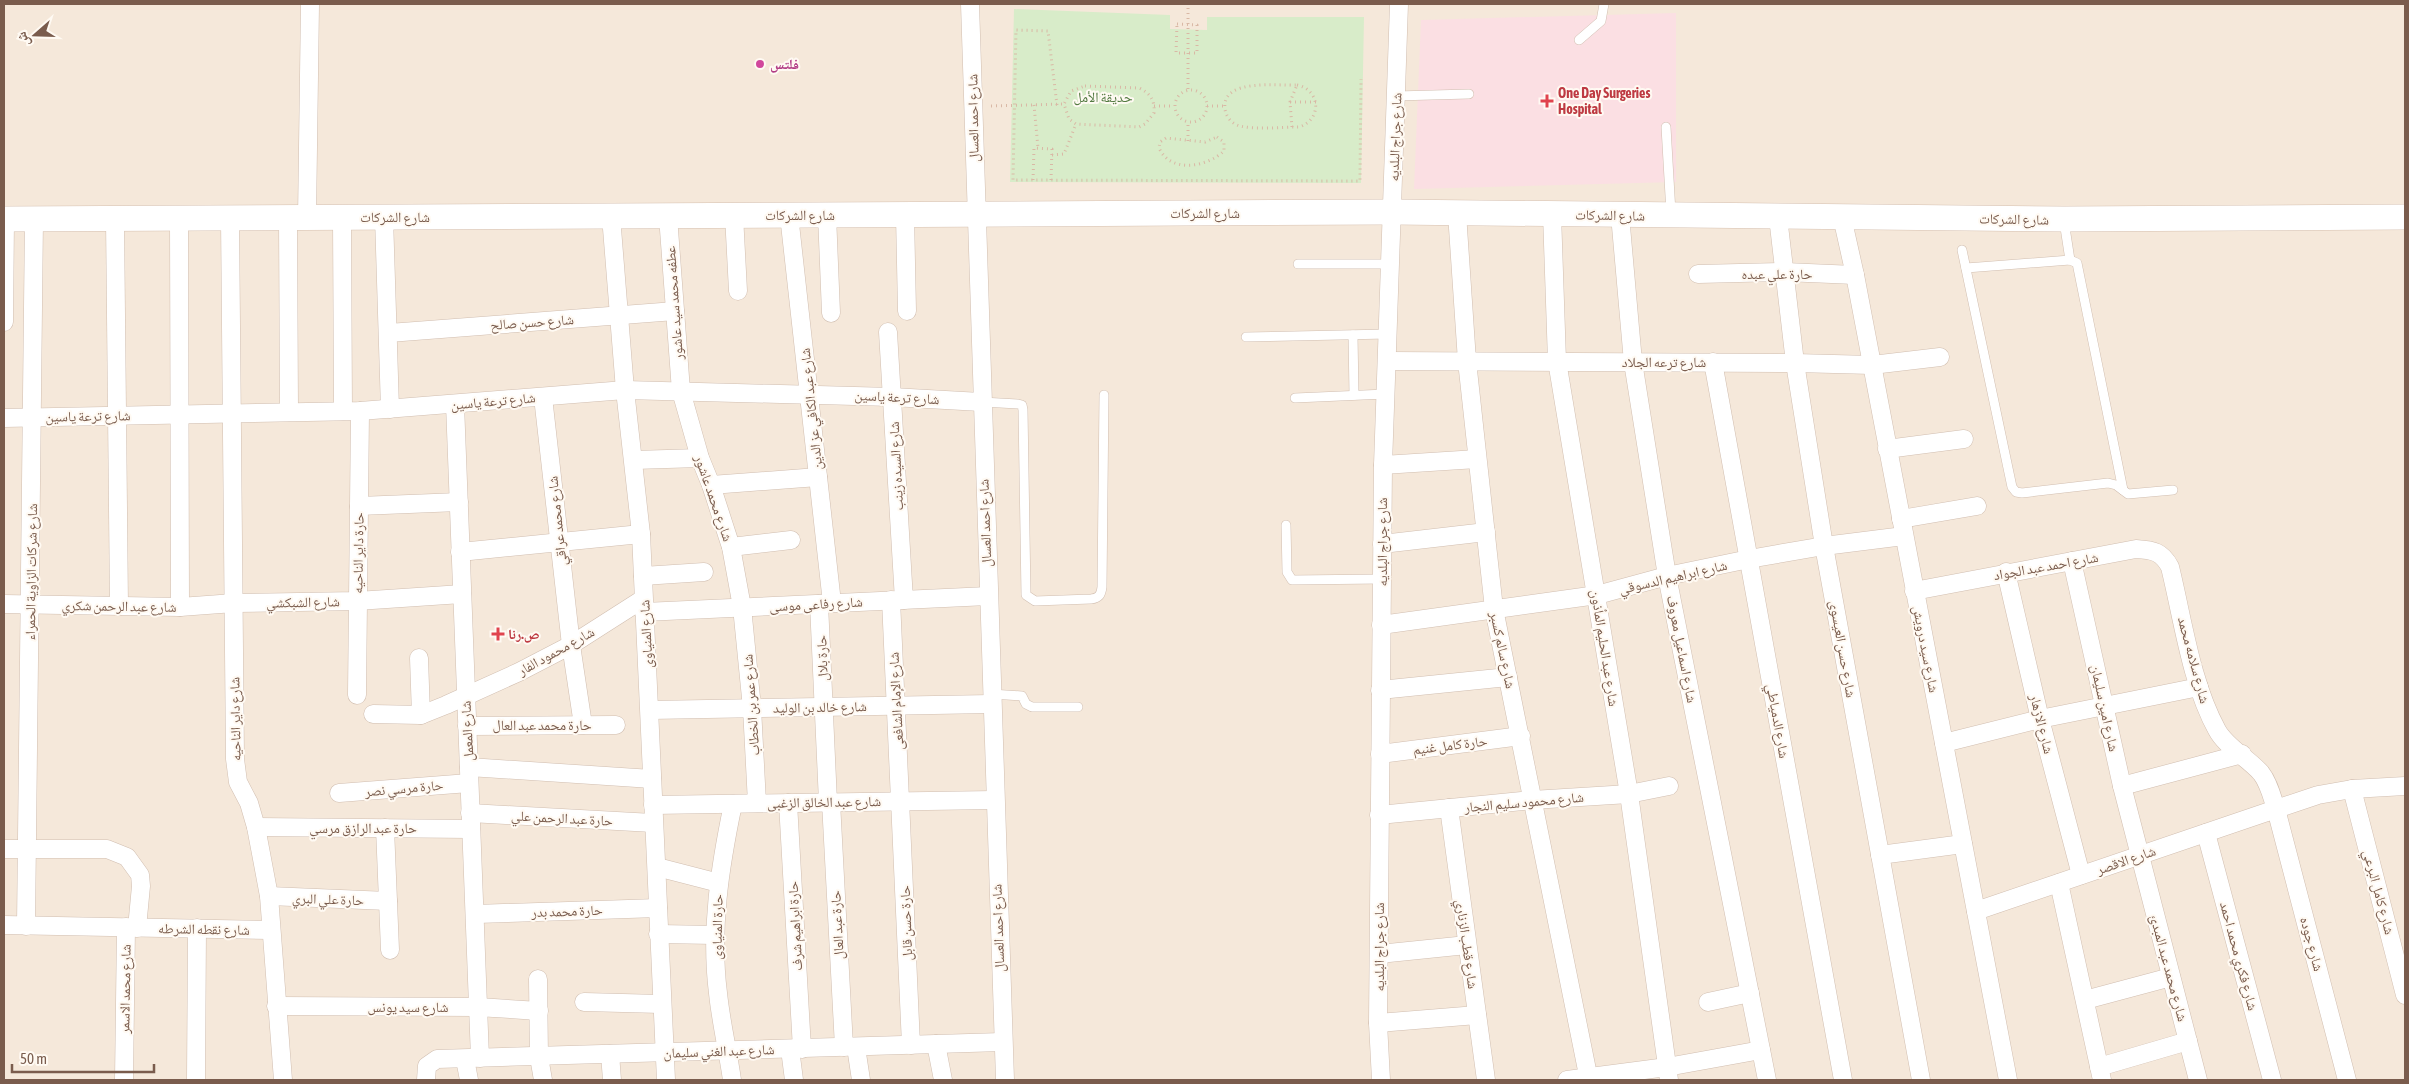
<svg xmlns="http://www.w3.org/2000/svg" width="2409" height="1084" font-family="'Asap Condensed','Noto Naskh Arabic',sans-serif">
<rect width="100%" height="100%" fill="#fdf6ec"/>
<rect fill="#f5e8da" x="4" y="4" width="2401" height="1076"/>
<polygon fill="#fbdfe3" points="1676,13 1676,182 1414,189 1421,20"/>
<polygon fill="#d8ecc9" points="1014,9 1170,15 1170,29 1207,30 1207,17 1364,17 1361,183 1010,182"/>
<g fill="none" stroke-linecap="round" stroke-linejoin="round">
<defs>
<g id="lane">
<polyline points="1579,40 1601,21 1604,4"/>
<polyline points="1396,96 1469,94"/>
<polyline points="1666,127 1671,213"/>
<polyline points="2064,221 2070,260"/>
<polyline points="1962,250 2012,487 2016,492 2022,493 2108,483 2116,485 2128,494 2173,490"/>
<polyline points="1298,264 1391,264"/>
<polyline points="1966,268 2070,260 2077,263 2123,490"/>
<polyline points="1353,335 1354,395"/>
<polyline points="1246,337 1388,334"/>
<polyline points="1295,398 1386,394"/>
<path d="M982 402 1018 404 1022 405 1023 410 1026 595 1035 601 1091 599C1099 598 1101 595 1102 587L1104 395"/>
<polyline points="1286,525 1287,572 1292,580 1382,579"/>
<polyline points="991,694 1022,696 1026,704 1032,707 1078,707"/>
</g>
<g id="street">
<polyline points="970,4 1005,1080"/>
<polyline points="1457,213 1467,361 1494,609 1589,1080"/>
<polyline points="1552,214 1557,361 1629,794 1669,1080"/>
<polyline points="734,215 738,291"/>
<polyline points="789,215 832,603"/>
<polyline points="827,215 831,313"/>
<polyline points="905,215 907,311"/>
<polyline points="1620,215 1633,362 1667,576 1767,1080"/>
<polyline points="611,216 625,390 641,534 666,1080"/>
<polyline points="668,216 681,391 700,458 711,485 731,547 742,607 752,708 757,803"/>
<polyline points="342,217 343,411"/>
<polyline points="384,217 390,409"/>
<polyline points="1778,217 1795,363 1824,546 1921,1080"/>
<polyline points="1842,217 1855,275 2008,1080"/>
<polyline points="179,218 180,607"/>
<polyline points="230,218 235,759 238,782 249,803 256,827 269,896 283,1080"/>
<polyline points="288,218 289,412"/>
<polyline points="307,218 310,4"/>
<polyline points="115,219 119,606"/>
<polyline points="1698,274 1785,272 1855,275"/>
<polyline points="4,322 5,219"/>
<polyline points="888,332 904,600"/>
<polyline points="389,333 675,311"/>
<polyline points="1388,361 1795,363 1872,365 1940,357"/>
<polyline points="1713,362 1843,1080"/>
<polyline points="543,397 571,645 583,725"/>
<polyline points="455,404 480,1058"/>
<polyline points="4,418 360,411 625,390 892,397 981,402"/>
<polyline points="1887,449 1964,439"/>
<polyline points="634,460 700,458"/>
<polyline points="1383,465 1477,459"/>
<polyline points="711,485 818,477"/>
<polyline points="359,506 459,502"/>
<polyline points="1901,519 1977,506"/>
<polyline points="1382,544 1486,532"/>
<polyline points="731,547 791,540"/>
<polyline points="460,552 641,534"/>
<polyline points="2072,561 2122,786 2198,1080"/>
<polyline points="2006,572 2040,719 2081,875"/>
<polyline points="643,576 704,572"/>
<path d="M1914 591 2136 549C2154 550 2162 552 2170 567 2183 620 2191 683 2217 730 2226 747 2248 758 2261 773 2269 783 2272 797 2276 809L2318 795 2352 789 2405 786"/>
<polyline points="891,600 911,1045"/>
<polyline points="4,604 180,607 234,603 357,601 462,594"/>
<polyline points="819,604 828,802"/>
<polyline points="644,612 988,596"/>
<polyline points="1381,625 1597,595 1667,576 1749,559 1824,546 1904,536"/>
<polyline points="419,658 421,715"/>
<polyline points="1380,690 1508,677"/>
<polyline points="357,695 360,411"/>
<polyline points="650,710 991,704"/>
<polyline points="373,714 421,715 446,705 519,672 571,645 643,599"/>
<polyline points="467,726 616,725"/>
<polyline points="1944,743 2040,719 2199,687"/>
<polyline points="1380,754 1521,736"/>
<polyline points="469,767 652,779"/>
<polyline points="2122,786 2242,754"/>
<polyline points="2352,789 2405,995"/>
<polyline points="339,793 469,783"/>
<polyline points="831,802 844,1047"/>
<polyline points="788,803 802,1049"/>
<polyline points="653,805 994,800"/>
<polyline points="1449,808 1486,1080"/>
<polyline points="470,813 653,823"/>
<polyline points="1379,815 1532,800 1629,794 1669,786"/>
<polyline points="256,827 471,829"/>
<polyline points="385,828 390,950"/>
<polyline points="2206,833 2272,1080"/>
<polyline points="4,849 107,849 127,857 140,875 141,886 137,928"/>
<polyline points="1880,855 1963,844"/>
<polyline points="657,867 719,883"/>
<polyline points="2059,883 2102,1080"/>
<polyline points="269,896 388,901"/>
<polyline points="1976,911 2276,809 2347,1080"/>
<polyline points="476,914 658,908"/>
<polyline points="4,925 271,930"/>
<polyline points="26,926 34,219"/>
<polyline points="658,934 715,935"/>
<polyline points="1379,954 1467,945"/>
<polyline points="538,979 539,1057 543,1080"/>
<polyline points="2085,1000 2171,977"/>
<polyline points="584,1002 661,1004"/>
<polyline points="1708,1002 1750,993"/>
<polyline points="276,1006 478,1007 539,1011"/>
<polyline points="1378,1023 1477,1015"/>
<polyline points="936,1044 943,1080"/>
<polyline points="856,1047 861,1080"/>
<polyline points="790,1049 794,1080"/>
<polyline points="610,1054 612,1080"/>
<polyline points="465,1059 469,1080"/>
<polyline points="2099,1067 2188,1041"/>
<polyline points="124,1080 126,927"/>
<polyline points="196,1080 197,928"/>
<polyline points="426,1080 427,1066 437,1059 1002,1042"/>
<path d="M732 1080C728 1051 721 1023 718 993 710 930 720 866 733 804"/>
<polyline points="1381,1080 1378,1023 1383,465 1399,4"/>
<polyline points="1567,1080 1667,1067 1761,1050"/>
</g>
<polyline id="secondary" points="4,219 1393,212 2064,219 2405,217"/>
</defs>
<use href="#lane" stroke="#d1beb0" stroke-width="10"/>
<use href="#street" stroke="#d1beb0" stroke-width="19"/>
<use href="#secondary" stroke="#d6c0b0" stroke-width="26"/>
<g stroke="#d9b8a5" stroke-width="3" stroke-dasharray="1 4" stroke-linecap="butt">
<polygon points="1177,24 1197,25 1197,53 1176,53"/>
<path d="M1297 85C1321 90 1322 120 1299 127 1281 127 1257 130 1240 126 1232 124 1226 117 1225 109 1221 78 1277 86 1297 85Z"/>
<path d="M1085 86 1139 88C1150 93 1155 100 1154 113L1145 124 1139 127 1076 124 1069 119 1064 104 1071 91Z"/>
<polyline points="1188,89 1188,4"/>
<circle cx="1191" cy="106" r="16"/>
<polyline points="1290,102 1316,102"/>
<polyline points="1034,105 1038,148"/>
<polyline points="1057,105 1048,31 1016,30 1013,180 1360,181 1361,79"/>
<polyline points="991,106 1064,104"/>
<polyline points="1154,106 1174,106"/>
<polyline points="1207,106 1225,106"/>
<polyline points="1292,127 1290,102 1297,85"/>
<path d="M1217 137 1224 142V151C1207 167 1171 174 1159 148L1160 142 1166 138 1205 142Z"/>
<polyline points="1188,141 1188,122"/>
<polyline points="1052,155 1064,154 1076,124"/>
<polyline points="1033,180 1034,148 1052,149 1051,180"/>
</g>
<use href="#lane" stroke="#fff" stroke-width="9"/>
<use href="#street" stroke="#fff" stroke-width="18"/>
<use href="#secondary" stroke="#fff" stroke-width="25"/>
</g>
<circle fill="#d1479c" stroke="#fffaf3" stroke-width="2" cx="760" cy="64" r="5"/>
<g fill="#e0444e" stroke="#fffaf3" stroke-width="2">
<path d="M1544.5 93.5h5v5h5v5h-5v5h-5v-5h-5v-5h5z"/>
<path d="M495.5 626.5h5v5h5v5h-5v5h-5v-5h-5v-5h5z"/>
</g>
<g text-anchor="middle" stroke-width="4" stroke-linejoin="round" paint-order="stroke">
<g font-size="14" font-weight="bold" fill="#b23c85" stroke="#fffaf3" text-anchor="start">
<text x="770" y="69">فلتس</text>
</g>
<g font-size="14" font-weight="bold" fill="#be3a42" stroke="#fffaf3" text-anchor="start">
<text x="1558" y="98">One Day Surgeries<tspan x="1558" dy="16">Hospital</tspan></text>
<text x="508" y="639">ص.رنا</text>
</g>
<g font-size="14" fill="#537a41" stroke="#fffaf3">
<text x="1103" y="102">حديقة الأمل</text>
</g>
<g font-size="14" fill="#7a5c4d" stroke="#fffaf3">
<text transform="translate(973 118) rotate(-91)" y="5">شارع احمد العسال</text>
<text transform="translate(1395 137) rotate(-88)" y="5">شارع جراج البلديه</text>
<text x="1205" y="218">شارع الشركات</text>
<text x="800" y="220">شارع الشركات</text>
<text transform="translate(1610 215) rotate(1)" y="5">شارع الشركات</text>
<text x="395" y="222">شارع الشركات</text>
<text transform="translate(2014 219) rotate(1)" y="5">شارع الشركات</text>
<text x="1777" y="279">حارة علي عبده</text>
<text transform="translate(674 303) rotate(-94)" y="5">عطفه محمد سيد عاشور</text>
<text transform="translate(532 322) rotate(-4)" y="5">شارع حسن صالح</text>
<text x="1664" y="367">شارع ترعه الجلاد</text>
<text transform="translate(897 397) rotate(3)" y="5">شارع ترعة ياسين</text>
<text transform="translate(493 401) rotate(-5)" y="5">شارع ترعة ياسين</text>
<text transform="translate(811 409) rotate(-96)" y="5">شارع عبد الكافي عز الدين</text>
<text transform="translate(88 416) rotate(-1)" y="5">شارع ترعة ياسين</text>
<text transform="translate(896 466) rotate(-93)" y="5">شارع السيده زينب</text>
<text transform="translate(714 498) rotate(71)" y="5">شارع محمد عاشور</text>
<text transform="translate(557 521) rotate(-96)" y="5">شارع محمد عراقي</text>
<text transform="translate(985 523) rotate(-92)" y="5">شارع احمد العسال</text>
<text transform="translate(1382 542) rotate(-90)" y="5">شارع جراج البلديه</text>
<text transform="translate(358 553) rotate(-89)" y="5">حارة داير الناحيه</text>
<text transform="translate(2046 566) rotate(-10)" y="5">شارع احمد عبد الجواد</text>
<text transform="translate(31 572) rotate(-89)" y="5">شارع شركات الزاوية الحمراء</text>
<text transform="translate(1673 577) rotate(-13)" y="5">شارع ابراهيم الدسوقي</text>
<text transform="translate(303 602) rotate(-1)" y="5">شارع الشبكشي</text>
<text transform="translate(816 604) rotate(-3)" y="5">شارع رفاعى موسى</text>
<text transform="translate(119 606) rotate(1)" y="5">شارع عبد الرحمن شكري</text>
<text transform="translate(646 634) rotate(-93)" y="5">شارع المنياوى</text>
<text transform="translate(1605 648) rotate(81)" y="5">شارع عبد الحليم المأذون</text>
<text transform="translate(1682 649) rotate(79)" y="5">شارع اسماعيل معروف</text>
<text transform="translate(1843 649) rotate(80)" y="5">شارع حسن العيسوى</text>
<text transform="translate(1926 649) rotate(79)" y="5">شارع سيد درويش</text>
<text transform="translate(1503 650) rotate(78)" y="5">شارع سالم كسبر</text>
<text transform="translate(556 651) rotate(-29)" y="5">شارع محمود الفار</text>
<text transform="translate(822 658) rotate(-92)" y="5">حارة بلال</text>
<text transform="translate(2194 660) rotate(75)" y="5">شارع سلامه محمد</text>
<text transform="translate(896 701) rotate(-93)" y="5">شارع الإمام الشافعى</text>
<text transform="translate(751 705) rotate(-94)" y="5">شارع عمر بن الخطاب</text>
<text transform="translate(820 707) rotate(-1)" y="5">شارع خالد بن الوليد</text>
<text transform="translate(2105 708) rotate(78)" y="5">شارع امين سليمان</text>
<text transform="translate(235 719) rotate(-91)" y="5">شارع داير الناحيه</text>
<text transform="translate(1778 721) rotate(80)" y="5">شارع الدمياطي</text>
<text transform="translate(2042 724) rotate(76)" y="5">شارع الازهار</text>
<text x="542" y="730">حارة محمد عبد العال</text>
<text transform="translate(467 731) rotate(-93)" y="5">شارع المعمل</text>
<text transform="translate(1450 745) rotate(-7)" y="5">حارة كامل غنيم</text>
<text transform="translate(404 788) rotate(-5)" y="5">حارة مرسي نصر</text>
<text transform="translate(824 802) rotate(-1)" y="5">شارع عبد الخالق الزغبى</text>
<text transform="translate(1524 802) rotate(-5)" y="5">شارع محمود سليم النجار</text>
<text transform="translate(562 818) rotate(3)" y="5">حارة عبد الرحمن علي</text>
<text x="363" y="833">حارة عبد الرازق مرسي</text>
<text transform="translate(2126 860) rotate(-19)" y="5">شارع الاقصر</text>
<text transform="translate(2379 892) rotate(75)" y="5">شارع كامل البرعي</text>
<text transform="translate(328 899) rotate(2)" y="5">حارة علي البري</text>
<text transform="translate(567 911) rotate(-2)" y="5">حارة محمد بدر</text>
<text transform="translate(906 923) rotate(-92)" y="5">حارة حسن قابل</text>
<text transform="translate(837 925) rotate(-93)" y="5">حارة عبد العال</text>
<text transform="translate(795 926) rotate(-93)" y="5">حارة ابراهيم شرف</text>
<text transform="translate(717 927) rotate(-89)" y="5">حارة المنياوى</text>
<text transform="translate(998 928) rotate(-92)" y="5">شارع احمد العسال</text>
<text transform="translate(204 929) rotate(1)" y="5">شارع نقطه الشرطه</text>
<text transform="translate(1467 944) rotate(82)" y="5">شارع قطب الزناري</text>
<text transform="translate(2312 944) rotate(75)" y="5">شارع جوده</text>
<text transform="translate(1379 947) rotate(-90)" y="5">شارع جراج البلديه</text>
<text transform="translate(2239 956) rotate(75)" y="5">شارع فكري محمد احمد</text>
<text transform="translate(2169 968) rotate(75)" y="5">شارع محمد عبد المبدئ</text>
<text transform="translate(125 989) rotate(-89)" y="5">شارع محمد الاسمر</text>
<text x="408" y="1012">شارع سيد يونس</text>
<text transform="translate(719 1051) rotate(-2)" y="5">شارع عبد الغني سليمان</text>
</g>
</g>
<rect width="2409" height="1084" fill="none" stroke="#7a5c4d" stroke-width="10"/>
<g transform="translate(35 35) rotate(250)" stroke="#fffaf3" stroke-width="4" paint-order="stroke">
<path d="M0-4L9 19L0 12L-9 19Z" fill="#7a5c4d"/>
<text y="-8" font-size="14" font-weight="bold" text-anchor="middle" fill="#7a5c4d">ش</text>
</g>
<path d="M12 1064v8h142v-8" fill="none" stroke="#7a5c4d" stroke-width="2.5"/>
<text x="20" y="1064" font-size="15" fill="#7a5c4d" stroke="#fffaf3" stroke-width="4" paint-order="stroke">50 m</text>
</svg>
